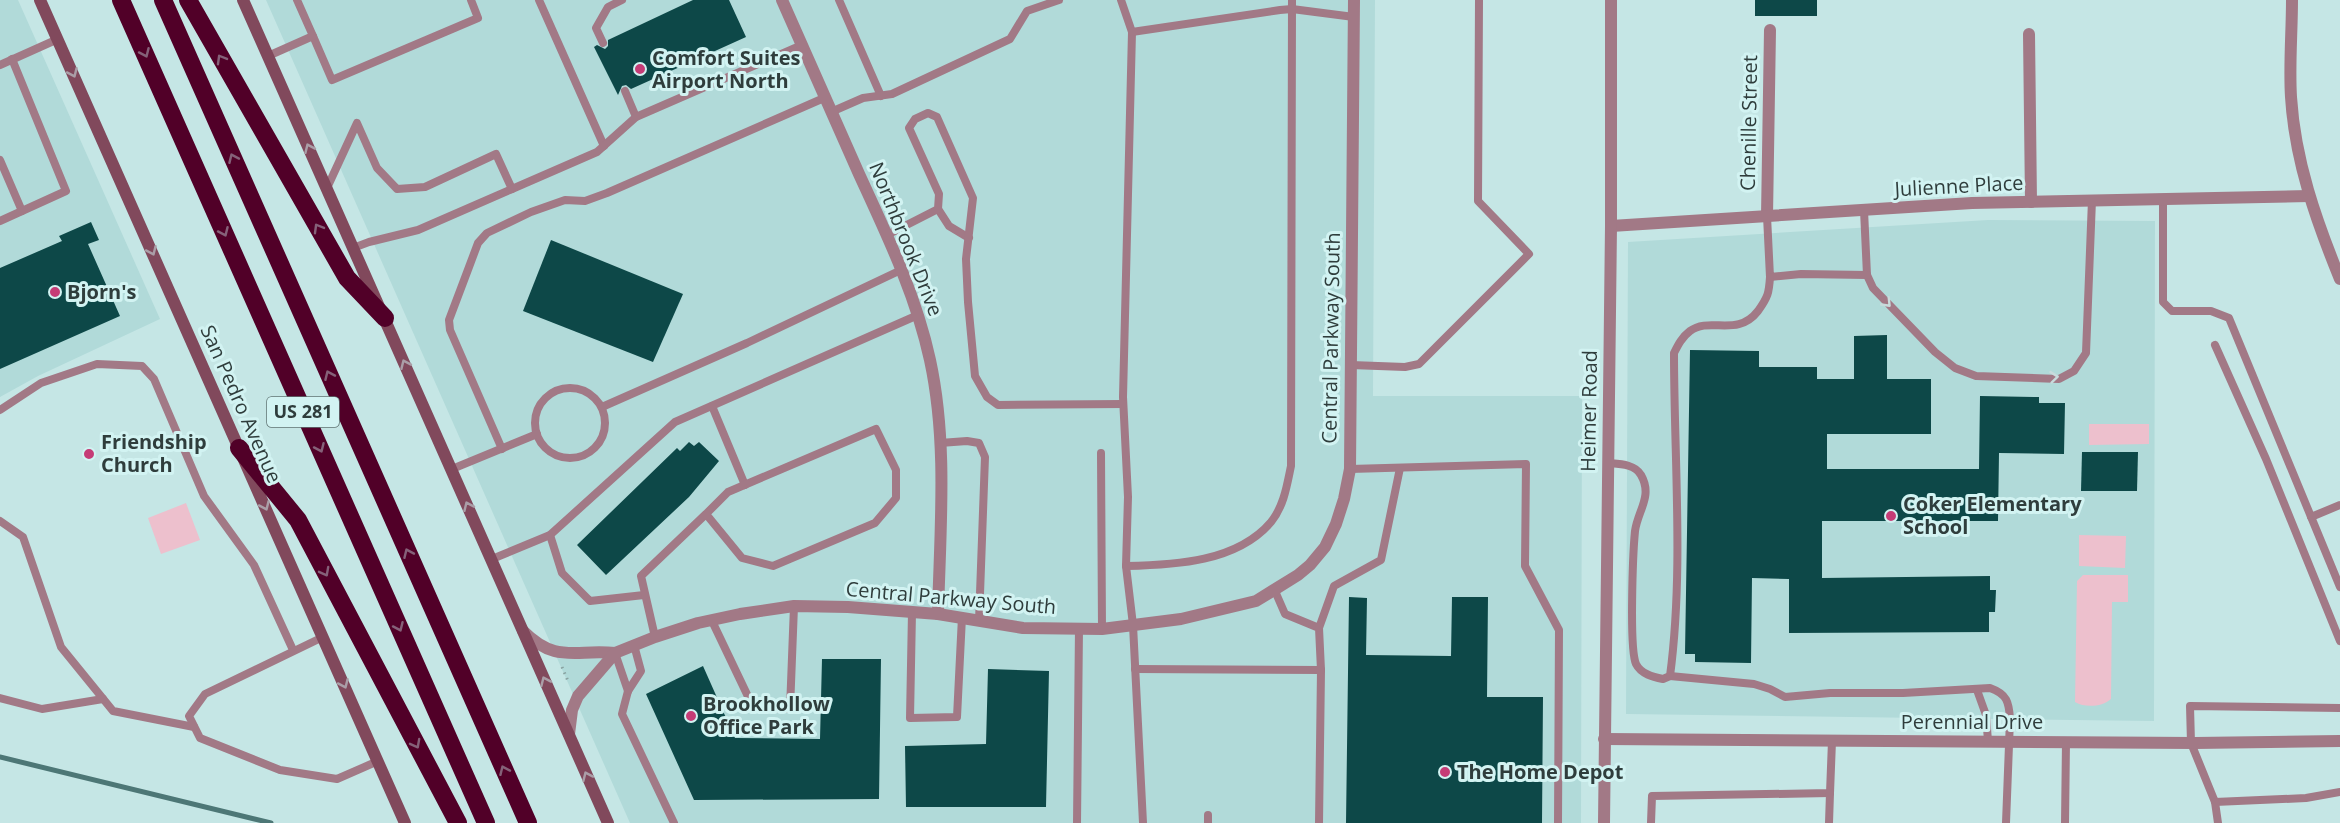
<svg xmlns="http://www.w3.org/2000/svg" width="2340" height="823" font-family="'Open Sans',sans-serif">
<rect width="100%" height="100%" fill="#c5e6e5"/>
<g fill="#b1dad9">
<polygon points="0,0 18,0 160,319 38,376 0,397"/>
<polygon points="266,0 1375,0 1373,396 1582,396 1581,823 630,823"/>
<polygon points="1988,220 2155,221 2154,721 1626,714 1628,242"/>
</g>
<g fill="#edc0cd">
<polygon points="2089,424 2149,424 2149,444 2089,445"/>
<polygon points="186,503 200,540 161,554 148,518"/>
<polygon points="2079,535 2126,536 2125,568 2079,566"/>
<path d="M2083 575H2128V602H2112L2111 699C2102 707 2085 708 2075 702L2077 581Z"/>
</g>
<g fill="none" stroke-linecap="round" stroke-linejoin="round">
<polyline stroke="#4d7776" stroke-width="5" points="0,757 271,823"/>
</g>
<g fill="#0d4848">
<polygon points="693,0 729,0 746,37 631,89 626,85 622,86 618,95 594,47 597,45 605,49 608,46 608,40"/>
<rect x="1755" y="0" width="62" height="16"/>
<polygon points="91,222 99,240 88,244 120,316 0,369 0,268 62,241 59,236"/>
<polygon points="551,240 683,294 653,362 523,311"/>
<polygon points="1887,335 1887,379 1931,379 1931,434 1827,434 1827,469 1979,469 1980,396 2039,397 2039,403 2065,403 2064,454 1999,453 1998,521 1822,521 1822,578 1990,576 1990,590 1996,590 1995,612 1989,612 1989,632 1789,633 1789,579 1752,578 1751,663 1695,662 1695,654 1685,654 1690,350 1759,351 1759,367 1817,367 1817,379 1854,379 1854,336"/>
<polygon points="689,442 694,446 699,442 719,461 689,497 606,575 577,545 677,448 680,451"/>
<polygon points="2082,452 2138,452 2137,491 2081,491"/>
<polygon points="1349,597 1367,598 1366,655 1451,656 1452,597 1488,597 1487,697 1543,697 1542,823 1346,823"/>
<polygon points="822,659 881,659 879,799 694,800 646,694 703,666 735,738 820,739"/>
<polygon points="988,669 1049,671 1046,807 906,807 905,746 986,744"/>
</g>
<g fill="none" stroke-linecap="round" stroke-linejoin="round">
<polyline stroke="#89a2a1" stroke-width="3" stroke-dasharray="1.5 4.5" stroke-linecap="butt" points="562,667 568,681"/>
<g stroke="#a27986" stroke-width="8">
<polyline points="539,0 604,146"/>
<polyline points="839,0 881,96"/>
<polyline points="1121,0 1132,32 1123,397 1128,497 1126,566 1133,625 1143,823"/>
<polyline points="1132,32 1280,10 1292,9 1354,17"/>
<polyline points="313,36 332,80 478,18 471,0"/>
<polyline points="603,43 596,28 608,7 622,0"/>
<polyline points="268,56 313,36 297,0"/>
<polyline points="0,65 58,39"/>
<polyline points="625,91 636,117"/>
<polyline points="831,112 863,98 892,94 1010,39 1027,11 1059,0"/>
<polyline points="0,160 22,211"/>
<polyline points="327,188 357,123 377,168 397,189 425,187 496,154 512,189 418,230 369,242 353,248"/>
<polyline points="512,189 597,152 636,117 802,45"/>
<polyline points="2163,199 2163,302 2172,311 2211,311 2229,318 2340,587"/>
<polyline points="938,209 949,226 969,238"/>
<polyline points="1864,210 1867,275 1873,288 1935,352 1955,368 1976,376 2059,379 2074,371 2086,353 2092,200"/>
<polyline points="1767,216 1770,277 1801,274 1867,275"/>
<polyline points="0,221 66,191 12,59"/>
<polyline points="887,235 938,209 939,194 909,128 915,119 928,113 937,117 973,198 966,259 968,302 975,376 987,397 998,405 1123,404"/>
<polyline points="2215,345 2266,459 2340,641"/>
<polyline points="1351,365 1405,367 1419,364 1529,254 1478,201 1479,0"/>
<circle cx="570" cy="423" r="35"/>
<polyline points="712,406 745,485"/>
<polyline points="602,407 747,343 901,270"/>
<polyline points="0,410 41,383 97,364 142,366 154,379 204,496 254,565 293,650"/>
<polyline points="940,443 967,441 979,443 985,457 979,621"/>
<polyline points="502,449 450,330 449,320 469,267 478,243 487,233 531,212 565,200 585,201 607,193 824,98"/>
<polyline points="1101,453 1102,629"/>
<path d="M1608 463C1619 464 1635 464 1641 475 1653 496 1638 510 1635 531 1633 552 1629 648 1636 664 1641 674 1653 677 1663 679L1670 676C1684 570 1674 460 1674 353 1678 345 1682 337 1690 331 1710 316 1737 338 1758 311 1768 297 1769 293 1770 277"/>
<polyline points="452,469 537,434"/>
<polyline points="1350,469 1526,464 1525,566 1559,630 1558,823"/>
<polyline points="2311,517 2340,505"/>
<polyline points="0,521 23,537 61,647 113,711 194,727"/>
<polyline points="550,535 562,573 590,601 644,595"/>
<polyline points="492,559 550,535 675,422 918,315"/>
<path d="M1126 566C1175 565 1237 562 1271 522 1284 506 1287 485 1291 466L1292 0"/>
<polyline points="1275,591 1285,614 1319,628 1321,670 1319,823"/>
<polyline points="912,612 910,718 957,717 962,617"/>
<polyline points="712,621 754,709 790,709 794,606"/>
<polyline points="1319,628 1334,586 1381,560 1400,468"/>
<polyline points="323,637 205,694 189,716 200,738 280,770 337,779 378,761"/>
<polyline points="655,637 641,576 706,514 742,558 773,566 875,523 896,498 896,470 876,429 728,492 706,514"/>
<polyline points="634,645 641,671 628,691 622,714 674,823"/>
<polyline points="615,653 628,691"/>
<polyline points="1135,669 1321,670"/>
<path d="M1670 676 1754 684 1770 689 1785 697 1830 693H1903L1990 688C2007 694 2009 702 2010 719L2006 823"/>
<polyline points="1977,690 1986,715 1988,741"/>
<polyline points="0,698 42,709 103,699"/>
<polyline points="2340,708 2190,706 2191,743 2215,802 2306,798 2340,792"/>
<polyline points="2215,802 2218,823"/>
<polyline points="1208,815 1208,823"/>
<polyline points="1077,823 1079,628"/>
<polyline points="1651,823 1652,796 1830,793 1832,741"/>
<polyline points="1829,823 1830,793"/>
<polyline points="2065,823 2066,742"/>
</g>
<g stroke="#a27986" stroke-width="12">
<path d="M782 0C808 58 833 116 859 174 887 235 916 295 930 360 948 443 940 530 938 614"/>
<path d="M2292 0C2292 32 2289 65 2291 97 2295 161 2316 220 2340 279"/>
<polyline points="2029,34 2031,202"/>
<polyline points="1767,216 1770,30"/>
<polyline points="1611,226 1972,203 2309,196"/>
<path d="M523 631C556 664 575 649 615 653"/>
<polyline points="569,734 572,710 578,696 615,653 655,637 698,623 740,614 794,606 848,607 938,614 1023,628 1102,629 1181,619 1256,601 1298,575 1310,565 1325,547 1336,524 1344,499 1350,469 1354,0"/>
<polyline points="1604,739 2195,743 2340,741"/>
</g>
<polyline stroke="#a27986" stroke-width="12" points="1604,823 1611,226 1611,0"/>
<g stroke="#81495c" stroke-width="12">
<polyline points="40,0 405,823"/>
<polyline points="243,0 608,823"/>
</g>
<g stroke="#510028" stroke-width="18">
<polyline points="121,0 486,823"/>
<polyline points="163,0 528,823"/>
<polyline points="188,0 347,278 385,318"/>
<polyline points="239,448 298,520 458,823"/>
</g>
</g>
<defs><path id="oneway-chevron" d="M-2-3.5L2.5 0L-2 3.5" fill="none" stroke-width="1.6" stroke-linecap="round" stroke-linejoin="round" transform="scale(1.5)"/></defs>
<g stroke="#856179">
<use href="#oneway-chevron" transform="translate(145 53) rotate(66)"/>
<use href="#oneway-chevron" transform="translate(221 59) rotate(-120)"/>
<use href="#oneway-chevron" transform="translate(233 158) rotate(-114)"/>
<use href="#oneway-chevron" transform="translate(318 228) rotate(-120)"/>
<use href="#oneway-chevron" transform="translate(224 232) rotate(66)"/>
<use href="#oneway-chevron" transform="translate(329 375) rotate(-114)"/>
<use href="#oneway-chevron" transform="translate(320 448) rotate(66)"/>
<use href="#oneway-chevron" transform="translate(408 553) rotate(-114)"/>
<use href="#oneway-chevron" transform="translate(325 572) rotate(62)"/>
<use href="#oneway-chevron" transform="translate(399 627) rotate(66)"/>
<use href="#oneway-chevron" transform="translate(416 744) rotate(62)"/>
<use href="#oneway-chevron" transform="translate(504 770) rotate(-114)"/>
</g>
<g stroke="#aa9ea7">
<use href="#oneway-chevron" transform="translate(73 73) rotate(66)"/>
<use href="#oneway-chevron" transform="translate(309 148) rotate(-114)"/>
<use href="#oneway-chevron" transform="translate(152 251) rotate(66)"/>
<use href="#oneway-chevron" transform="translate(405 364) rotate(-114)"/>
<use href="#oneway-chevron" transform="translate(265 506) rotate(66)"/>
<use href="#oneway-chevron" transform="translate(468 506) rotate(-114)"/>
<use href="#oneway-chevron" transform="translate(545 681) rotate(-114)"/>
<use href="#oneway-chevron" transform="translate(344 684) rotate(66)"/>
<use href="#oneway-chevron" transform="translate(587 776) rotate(-114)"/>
</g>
<g stroke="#c8dbdc">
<use href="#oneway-chevron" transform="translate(1887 303) rotate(46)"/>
<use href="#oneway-chevron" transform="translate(2054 377) rotate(-6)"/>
</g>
<g fill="#c53c76" stroke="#d2f3f2" stroke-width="2">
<circle cx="640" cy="69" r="6"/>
<circle cx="55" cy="292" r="6"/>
<circle cx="89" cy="454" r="6"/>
<circle cx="1891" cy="516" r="6"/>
<circle cx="691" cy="716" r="6"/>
<circle cx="1445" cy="772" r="6"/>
</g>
<g text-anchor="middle" stroke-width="6" stroke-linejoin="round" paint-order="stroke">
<rect fill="#d2f3f2" stroke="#607473" stroke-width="1.5" x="267" y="397" width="72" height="30" rx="4.5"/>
<g font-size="18" font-weight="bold" fill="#2f3d3c">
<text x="303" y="418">US 281</text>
</g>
<g font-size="20" font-weight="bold" fill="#2f3d3c" stroke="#d2f3f2" text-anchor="start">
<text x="652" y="65">Comfort Suites<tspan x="652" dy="23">Airport North</tspan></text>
<text x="67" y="299">Bjorn's</text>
<text x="101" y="449">Friendship<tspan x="101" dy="23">Church</tspan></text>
<text x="1903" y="511">Coker Elementary<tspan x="1903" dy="23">School</tspan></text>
<text x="703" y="711">Brookhollow<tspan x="703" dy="23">Office Park</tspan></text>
<text x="1457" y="779">The Home Depot</text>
</g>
<g font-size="20" fill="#2f3d3c" stroke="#d2f3f2">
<text transform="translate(1749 123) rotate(-89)" y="7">Chenille Street</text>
<text transform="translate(1959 186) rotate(-3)" y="7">Julienne Place</text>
<text transform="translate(906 239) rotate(68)" y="7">Northbrook Drive</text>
<text transform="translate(1331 338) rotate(-89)" y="7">Central Parkway South</text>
<text transform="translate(241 404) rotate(66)" y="7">San Pedro Avenue</text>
<text transform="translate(1589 411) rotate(-89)" y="7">Heimer Road</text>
<text transform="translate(951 598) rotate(5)" y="7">Central Parkway South</text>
<text x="1972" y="729">Perennial Drive</text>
</g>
</g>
</svg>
